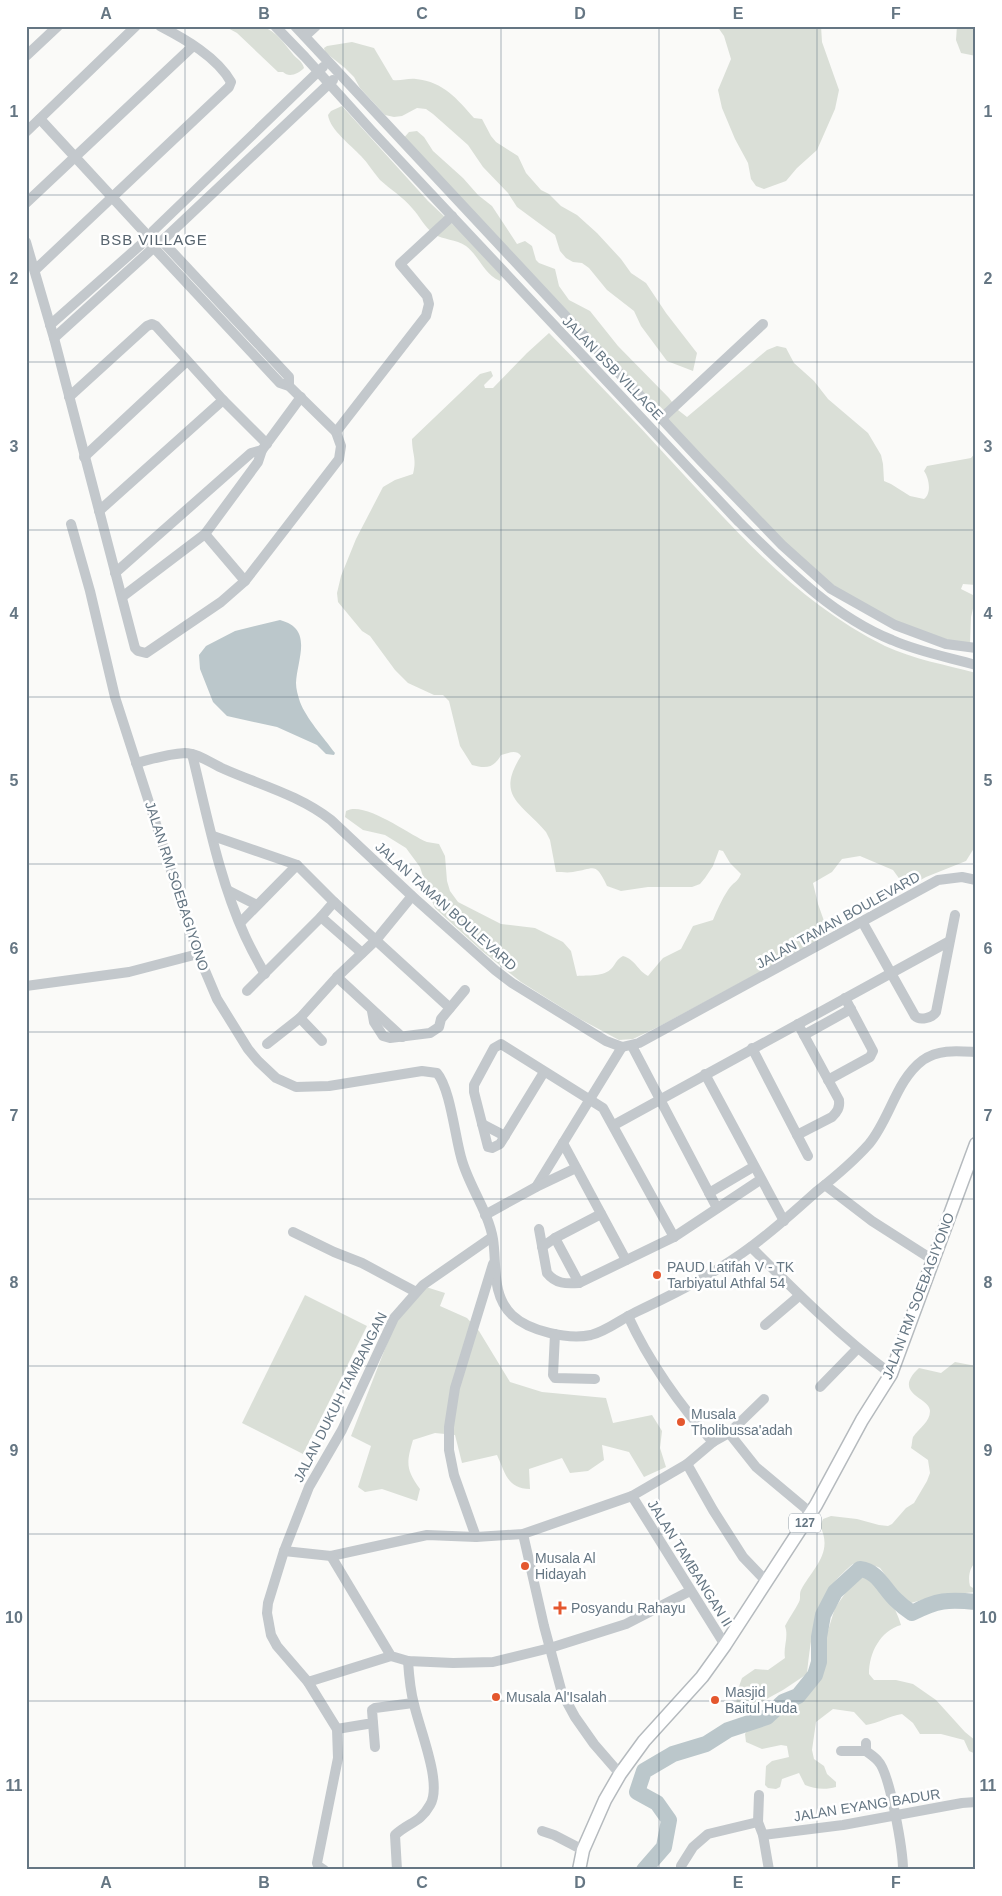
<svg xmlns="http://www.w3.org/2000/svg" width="1002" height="1896" font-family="Arial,sans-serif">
<rect width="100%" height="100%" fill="#fafaf8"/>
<g fill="#dadfd7">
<path d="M224 26C263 26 267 20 292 53 296 59 302 60 304 68 298 74 289 78 283 72H278L237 33Z"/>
<polygon points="717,26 821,26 822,42 839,90 835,109 817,150 797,168 786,181 764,189 756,186 751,179 748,163 735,139 722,108 718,90 731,59 724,36"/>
<polygon points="957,26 976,26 976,56 961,53 956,40"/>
<path d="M352 42 374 48 393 80C401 81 408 78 416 79 444 82 457 99 474 118L482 119 491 136 496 142 518 156 526 173 541 190 549 194 561 206 577 215 597 233 621 259 631 273 646 283 666 313 697 353 693 371 667 361 641 326 634 311 607 290 589 268 582 263 573 262 566 258 560 251 555 235 517 207 508 193 483 167 468 145 433 114 426 109 417 108 402 116 394 117 385 115 360 88 354 77 345 68 325 52 324 48 327 46Z"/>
<path d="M342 106 428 201 464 235 501 275 500 281C484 274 479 256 466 246 456 239 443 240 434 234 424 227 420 216 412 208 403 197 390 189 380 180 373 172 368 163 361 156 351 145 330 130 328 115L331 111Z"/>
<path d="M417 131 424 137 433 151 463 178 478 195 492 206 517 244 525 241 532 246 536 260 539 263 555 269 559 286 569 300 590 311 618 346 669 398 678 410 687 417 767 350 777 346 786 348 794 363 814 381 828 399 868 433 881 455 883 464 884 481 891 484 910 496 924 499C932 493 929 478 924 471L927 466 971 458 976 452V585L963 584 961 589 973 595 975 600 971 617 970 645 919 633 832 587 783 544 402 140 409 132Z"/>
<path d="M549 333C591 376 632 418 672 462 736 531 799 604 885 646 913 659 946 665 976 673V845L966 861 926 877 906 888 893 870 860 856 842 859 832 872 813 883 818 904 829 935 660 1026 633 1039 619 1040 580 1019 521 982 482 951 435 908 427 889 420 867 406 848 385 835 363 830 345 817 346 811C364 800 410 835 427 842 431 843 435 843 439 844L445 856 447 881 450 891 458 902 501 924 535 928 563 942 571 951 577 976C588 975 604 977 612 968 616 963 617 959 623 956 636 960 637 970 648 976L663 958 681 949 693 926 713 920C717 910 722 899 728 890 733 882 737 883 741 874L730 863 723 851 719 850 713 866 705 878 700 884 692 887H648L621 891 607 886C595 861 595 869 573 872 567 873 562 872 556 872L550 840 546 832C522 803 495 797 521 756 516 749 509 753 501 755 494 768 486 769 472 765L460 746 449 701 443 695H434L408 683 395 670 370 636 362 631 338 602 337 593 341 576 356 539 383 487 395 480 413 474C417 458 412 454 412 439L480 374 491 371 493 376 484 385 485 388H493L527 353Z"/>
<path d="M426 1287 445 1293 440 1306 467 1318 479 1331 510 1382 542 1392 606 1398 613 1423 652 1415 662 1431 660 1448 666 1467 644 1477 629 1452 602 1445 604 1460 588 1471 570 1473 562 1458 529 1469 530 1489C507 1489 505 1472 497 1455L462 1463 455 1435 435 1433 413 1440C406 1463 406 1470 420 1489L417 1501 382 1489 365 1492 358 1487 371 1446 351 1436 397 1318Z"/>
<polygon points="305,1295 367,1326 303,1454 242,1423"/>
<path d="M955 1362 976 1366V1562C969 1568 968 1578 970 1586L976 1590V1592L935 1596 911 1603 903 1599 880 1568C874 1565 860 1562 853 1564 850 1566 847 1569 844 1572 815 1598 811 1637 807 1674L783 1690 739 1714 736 1711 737 1692 742 1678 755 1669 768 1670 785 1658C783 1647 789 1637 785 1626 789 1618 795 1610 799 1602 801 1598 799 1594 801 1590 812 1569 834 1553 820 1526L823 1519 831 1516 857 1519 879 1525 888 1526 892 1524 906 1508 914 1503 927 1481 930 1473 928 1460 911 1448C912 1445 912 1440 913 1437 919 1428 930 1422 930 1411 930 1397 891 1394 919 1368L941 1373Z"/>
<path d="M864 1574C880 1576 897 1610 901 1625 880 1631 869 1653 869 1674L874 1680H896L913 1684 936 1700 965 1732 976 1741V1754L969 1751 964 1740 941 1734H920L913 1723 902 1714C889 1716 879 1723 866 1725L854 1712 833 1709 816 1722 812 1750 814 1759 824 1766 827 1774 836 1782V1787C826 1790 814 1789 805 1785L799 1773 782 1779 780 1787 776 1789 768 1788 765 1785 766 1766 772 1761 789 1757 787 1746 781 1745 762 1749 746 1742 745 1734 750 1726 782 1709 812 1688 823 1663 826 1637 835 1608 853 1582Z"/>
</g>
<path fill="#bbc7cb" d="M280 620C314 629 297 659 296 683 296 689 298 696 300 702 306 718 324 738 335 753L334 755 326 754 317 745 277 727 227 716 213 702 200 669 199 655 206 646 235 631Z"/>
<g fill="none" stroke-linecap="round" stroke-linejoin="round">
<path stroke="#bbc7cb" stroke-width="16" d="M644 1870 664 1847 669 1820 657 1803 637 1792 644 1771 673 1754 706 1744 728 1730 767 1717 783 1702 798 1696 815 1675 819 1662V1637L823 1615 835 1592 860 1569C878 1571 884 1589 896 1600 901 1605 906 1609 912 1613 937 1600 948 1599 976 1602"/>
<defs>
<polyline id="major" points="579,1870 583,1850 605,1800 620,1774 644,1741 702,1677 725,1645 816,1505 862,1420 891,1374 976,1144"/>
</defs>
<use href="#major" stroke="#b5babe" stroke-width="15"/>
<g stroke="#c3c8cc" stroke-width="10">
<path d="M275 26 305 57 371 130 739 522C785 567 831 615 892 640 919 652 948 657 976 665"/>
<polyline points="295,26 701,461 782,545 831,589 895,625 946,644 976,648"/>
<polyline points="305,36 316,26"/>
<polyline points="26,56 58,26"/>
<polyline points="40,119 147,235"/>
<polyline points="26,132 136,26"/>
<polyline points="26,203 193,46"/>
<polyline points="153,231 323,67"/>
<polyline points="163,240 333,80"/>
<polyline points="26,242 54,338 135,648 138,651 146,653 221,602 245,581 339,459 341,446 336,432 289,386 280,383 156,250"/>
<polyline points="163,242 289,377 289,386"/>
<path d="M35 270 229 87 231 82C217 57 185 39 160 26"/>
<polyline points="50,325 145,241"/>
<polyline points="54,338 151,250"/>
<polyline points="69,397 147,326 152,324 156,326 223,400 267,444"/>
<polyline points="661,419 763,324"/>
<polyline points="336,432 426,316 429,304 427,296 400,264 452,216"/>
<polyline points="84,457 187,361"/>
<polyline points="99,511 223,400"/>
<path d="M71 524 90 591 115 697 198 954 217 999 248 1049 258 1061 276 1078 296 1087 329 1086 422 1071 437 1073C450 1088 455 1136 461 1157 468 1185 488 1210 493 1239 497 1264 491 1295 512 1315 529 1331 568 1340 591 1335 607 1331 621 1319 636 1312 676 1293 716 1273 752 1246 775 1229 795 1211 816 1192 835 1177 853 1162 869 1144 890 1119 896 1080 923 1060 939 1049 957 1051 976 1052"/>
<polyline points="205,534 245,581"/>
<polyline points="115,573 251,453 262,450"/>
<polyline points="122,597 205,534 258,462 262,450 301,397"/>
<path d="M192 754C207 815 219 879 245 936 251 949 258 962 265 974"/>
<path d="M136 763C152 759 168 754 185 753 198 753 212 764 224 769 260 785 299 795 331 820L412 896 495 970 512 983 606 1041 622 1047 639 1043 938 880 962 877 976 880"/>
<polyline points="213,836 297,865 334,902 450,1008"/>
<polyline points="229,891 257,905"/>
<polyline points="321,917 362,953"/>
<polyline points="240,923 297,865"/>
<path d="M863 923 915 1016C920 1021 932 1018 936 1012L955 915"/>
<polyline points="337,977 402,1037"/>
<polyline points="26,986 129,972 198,954"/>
<polyline points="247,991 321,917 334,902"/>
<polyline points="372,1011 374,1022 383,1036 390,1038 430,1033 439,1027 441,1019 465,990"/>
<polyline points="300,1018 322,1041"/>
<polyline points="804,1035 851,1009"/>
<polyline points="267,1044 300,1018 337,977 376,940 412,896"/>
<polyline points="632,1046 717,1208"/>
<polyline points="752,1048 808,1156"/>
<polyline points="544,1072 500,1144 492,1148 488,1147 474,1092 474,1085 494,1048 501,1044 603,1108 674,1237"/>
<polyline points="705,1074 784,1221"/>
<polyline points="828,1080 870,1057 873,1051 845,998"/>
<polyline points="482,1124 505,1136"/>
<polyline points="614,1125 948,942"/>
<path d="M797 1135 832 1117C837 1112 840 1108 839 1100L798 1024"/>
<polyline points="563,1143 626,1260"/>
<polyline points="825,1185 872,1221 933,1260"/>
<polyline points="536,1187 622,1047"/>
<polyline points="709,1193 753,1167"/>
<polyline points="485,1215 536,1187 576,1168"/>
<path d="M539 1229 547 1273C556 1284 566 1284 579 1283L674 1237 760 1180"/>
<polyline points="293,1232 334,1252 362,1263 416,1292"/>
<polyline points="555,1238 579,1283"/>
<polyline points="542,1247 555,1238 601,1214"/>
<path d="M751 1247C796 1292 840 1336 891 1374"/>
<path d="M628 1316C648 1360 680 1406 713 1442"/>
<polyline points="765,1325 799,1296"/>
<polyline points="555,1334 553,1375 555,1378 595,1379"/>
<polyline points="820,1387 857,1349"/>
<polyline points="729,1433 764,1399"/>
<polyline points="687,1464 713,1510 743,1557 766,1581"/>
<polyline points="632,1496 725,1645"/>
<polyline points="523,1534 544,1626 562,1693 575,1717 594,1744 620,1774"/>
<polyline points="476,1537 454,1475 449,1450 449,1427 455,1388 493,1264"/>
<polyline points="284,1551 331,1556 427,1535 476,1537 523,1534 632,1496 687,1464 713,1442 729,1433 756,1467 811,1513"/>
<polyline points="331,1556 391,1656 408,1661 453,1663 493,1662 550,1648 626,1624 690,1591"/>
<polyline points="308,1682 391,1656"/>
<polyline points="373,1723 375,1747"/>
<polyline points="337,1729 373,1723 372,1710 375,1708 413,1703"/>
<path d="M866 1743V1751C870 1754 875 1757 878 1761 890 1773 903 1851 903 1870"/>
<polyline points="841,1751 866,1751"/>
<polyline points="759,1795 758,1822 763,1835 769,1870"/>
<polyline points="542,1831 554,1835 583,1850"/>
<polyline points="763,1835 843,1825 962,1803 976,1802"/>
<polyline points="324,1870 318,1866 317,1863 338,1758 337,1729 308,1682 277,1646 271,1635 267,1613 268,1603 284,1551 309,1487 342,1430 394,1318 423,1285 492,1237"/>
<path d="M397 1870 395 1835C409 1822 420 1823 430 1805 443 1784 419 1728 414 1704 410 1690 409 1676 408 1661"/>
<polyline points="681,1870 681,1866 693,1847 708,1834 758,1822"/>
</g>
<use href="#major" stroke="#fff" stroke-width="12"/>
</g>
<path fill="none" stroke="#657683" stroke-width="1" stroke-opacity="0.55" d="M185 26V1870M343 26V1870M501 26V1870M659 26V1870M817 26V1870M26 195H976M26 362H976M26 530H976M26 697H976M26 864H976M26 1032H976M26 1199H976M26 1366H976M26 1534H976M26 1701H976"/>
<g fill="#e4572e" stroke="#fff" stroke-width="2">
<circle cx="657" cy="1275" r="5"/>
<circle cx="681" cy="1422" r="5"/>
<circle cx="525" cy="1566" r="5"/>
<path d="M557.5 1600.5h5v5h5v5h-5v5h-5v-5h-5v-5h5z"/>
<circle cx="496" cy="1697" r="5"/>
<circle cx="715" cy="1700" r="5"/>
</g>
<g text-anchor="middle" stroke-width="5" stroke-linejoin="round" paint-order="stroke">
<rect fill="#fff" stroke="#939fa8" stroke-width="1" x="789" y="1513.5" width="32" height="19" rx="4"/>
<g font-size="12" font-weight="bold" fill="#657683">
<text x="805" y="1527">127</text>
</g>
<g font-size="14" fill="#657683" stroke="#fff">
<text transform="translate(613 368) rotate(46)" y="5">JALAN BSB VILLAGE</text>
<text transform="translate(177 886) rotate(72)" y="5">JALAN RM SOEBAGIYONO</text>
<text transform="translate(446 906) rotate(42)" y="5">JALAN TAMAN BOULEVARD</text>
<text transform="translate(838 920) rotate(-29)" y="5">JALAN TAMAN BOULEVARD</text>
<text transform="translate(918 1296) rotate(-69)" y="5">JALAN RM SOEBAGIYONO</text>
<text transform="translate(340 1397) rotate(-63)" y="5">JALAN DUKUH TAMBANGAN</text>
<text transform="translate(690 1563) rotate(58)" y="5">JALAN TAMBANGAN II</text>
<text transform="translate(867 1805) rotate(-9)" y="5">JALAN EYANG BADUR</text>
</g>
<g font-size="14" fill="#657683" stroke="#fff" text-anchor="start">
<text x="667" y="1272">PAUD Latifah V - TK<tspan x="667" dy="16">Tarbiyatul Athfal 54</tspan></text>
<text x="691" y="1419">Musala<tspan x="691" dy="16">Tholibussa'adah</tspan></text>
<text x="535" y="1563">Musala Al<tspan x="535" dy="16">Hidayah</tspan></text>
<text x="571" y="1613">Posyandu Rahayu</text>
<text x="725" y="1697">Masjid<tspan x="725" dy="16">Baitul Huda</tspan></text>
<text x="506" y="1702">Musala Al'Isalah</text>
</g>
<g font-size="15" letter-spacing="1" fill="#57646e" stroke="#fff">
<text x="154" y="245">BSB VILLAGE</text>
</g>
</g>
<rect width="1002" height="1896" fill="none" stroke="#ffffff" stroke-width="55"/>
<rect x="28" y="28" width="946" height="1840" fill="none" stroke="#657683" stroke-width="2"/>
<g font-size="16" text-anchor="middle" font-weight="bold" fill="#657683">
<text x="106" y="19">A</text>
<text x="264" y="19">B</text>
<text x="422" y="19">C</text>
<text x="580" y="19">D</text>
<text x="738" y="19">E</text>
<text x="896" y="19">F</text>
<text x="14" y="117">1</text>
<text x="988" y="117">1</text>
<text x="14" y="284">2</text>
<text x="988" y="284">2</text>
<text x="14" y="452">3</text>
<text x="988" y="452">3</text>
<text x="14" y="619">4</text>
<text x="988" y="619">4</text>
<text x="14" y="786">5</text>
<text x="988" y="786">5</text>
<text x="14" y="954">6</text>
<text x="988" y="954">6</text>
<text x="14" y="1121">7</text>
<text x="988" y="1121">7</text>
<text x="14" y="1288">8</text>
<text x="988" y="1288">8</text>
<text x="14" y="1456">9</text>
<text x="988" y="1456">9</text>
<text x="14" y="1623">10</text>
<text x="988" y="1623">10</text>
<text x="14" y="1791">11</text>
<text x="988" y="1791">11</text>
<text x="106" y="1888">A</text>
<text x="264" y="1888">B</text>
<text x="422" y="1888">C</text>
<text x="580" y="1888">D</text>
<text x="738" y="1888">E</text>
<text x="896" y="1888">F</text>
</g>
</svg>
